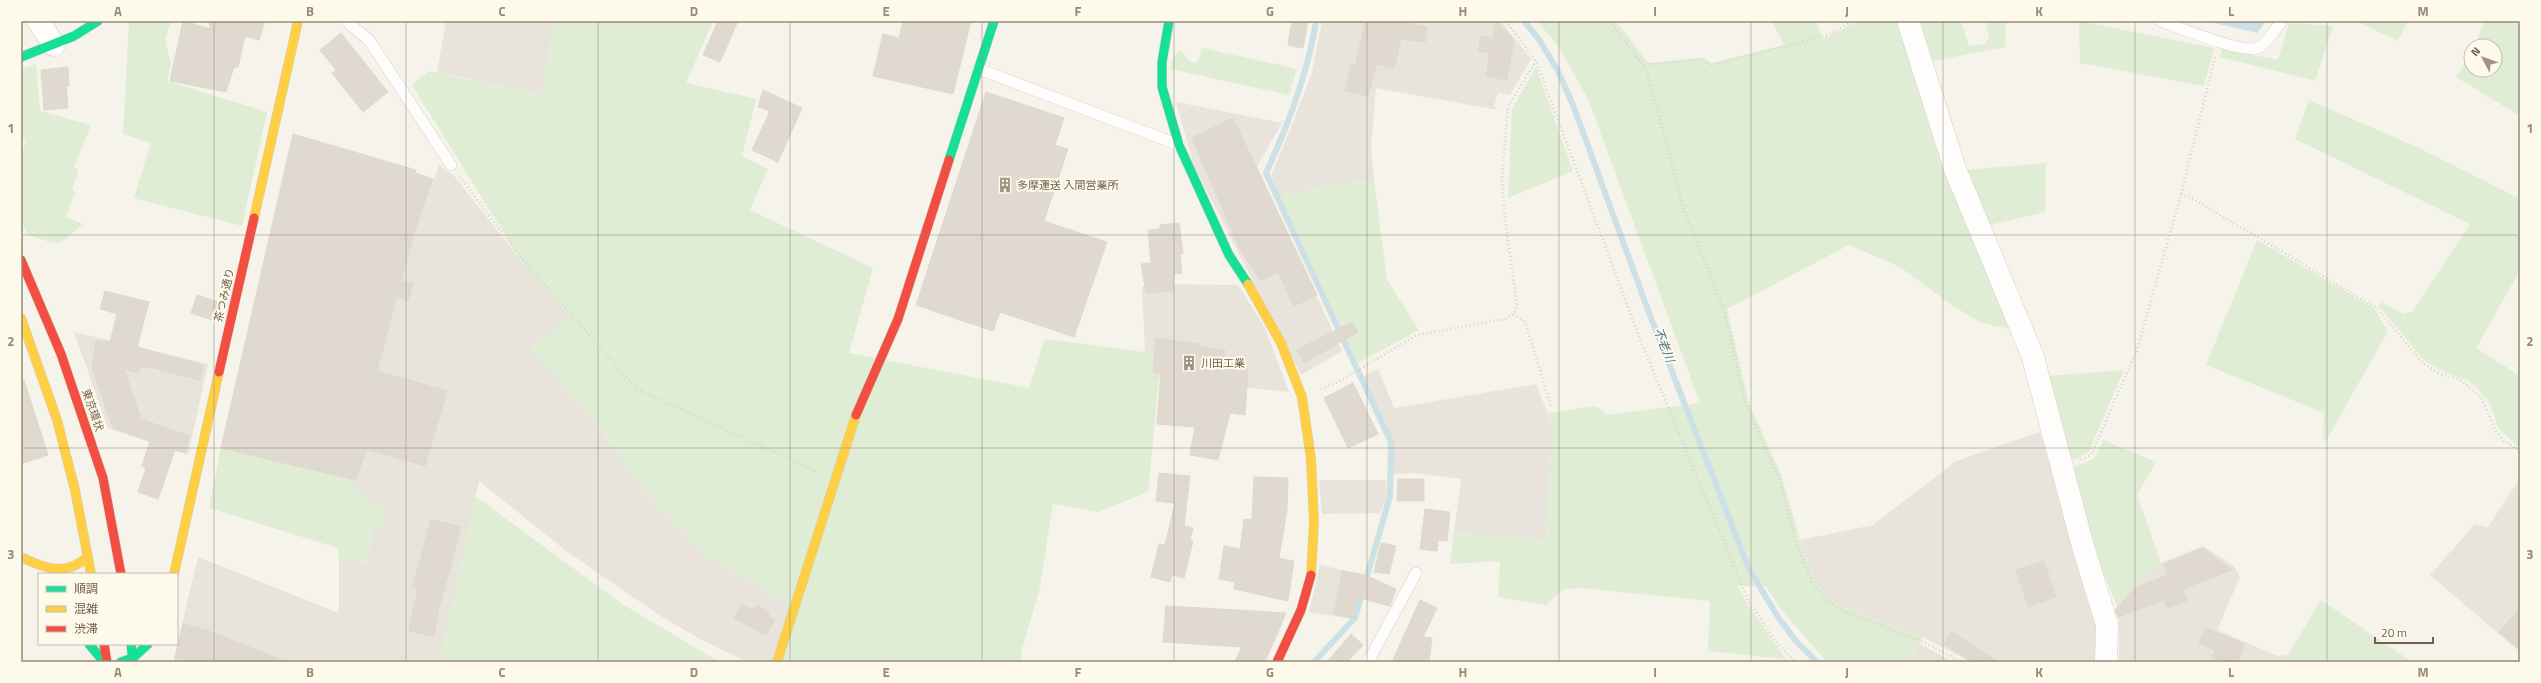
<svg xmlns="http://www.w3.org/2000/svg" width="2541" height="683" font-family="'Titillium Web','Noto Sans JP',sans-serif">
<rect width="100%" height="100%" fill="#f6f3ea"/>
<g fill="#e8e4db">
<polygon points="446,21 554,21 542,95 437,72"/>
<polygon points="1322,21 1501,21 1531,59 1510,95 1498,93 1494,106 1498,110 1376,88 1371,148 1374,179 1279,195 1271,175 1289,133 1312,73"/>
<polygon points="1176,102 1282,123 1257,166 1342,351 1301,375 1194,166"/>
<polygon points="439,165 454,176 520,259 571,317 531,349 588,412 647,494 705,555 793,607 775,662 747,662 700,639 662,617 566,551 479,481 440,662 173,662 198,557 339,613 339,559 368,563 372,529 383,507 369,503 348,479 414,233"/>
<polygon points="1160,284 1238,285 1264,326 1289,392 1153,378 1151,353 1145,352 1142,286"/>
<polygon points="74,332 208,364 188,455 108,428"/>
<polygon points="1378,369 1394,408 1536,384 1552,424 1547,541 1454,532 1461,479 1416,473 1391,474 1393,442 1361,378"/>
<polygon points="2040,432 2089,594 2098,636 2099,662 1971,662 1923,637 1843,607 1828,598 1815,581 1800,540 1873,525 1956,461"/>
<polygon points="2520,478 2520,652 2430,575 2475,524 2488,527"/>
<polygon points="1319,480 1386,480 1387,498 1380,513 1322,514"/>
<polygon points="2203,546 2234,566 2240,577 2217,630 2278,656 2279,662 2119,662 2119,620 2117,606 2145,576 2161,563"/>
<polygon points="1320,565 1361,574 1352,619 1309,612"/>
<polygon points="1920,644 1953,662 1910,662"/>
</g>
<g fill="#dfedd5">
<polygon points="129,21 171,21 165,40 171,64 167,81 267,112 242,226 134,198 151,143 123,134"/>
<polygon points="554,21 713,21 686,83 756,99 742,156 768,169 750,210 873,268 849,353 1029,388 1045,339 1151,353 1153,377 1159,378 1148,492 1098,512 1053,504 1039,592 1021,652 1021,662 775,662 793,607 705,555 647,494 588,412 531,349 570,317 520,259 412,85 429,71 542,95"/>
<polygon points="1537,21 1616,21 1648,63 1703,58 1712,63 1784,45 1772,21 1816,21 1823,39 1859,21 1897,21 1937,142 2010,329 1982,323 1953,306 1900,267 1849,245 1727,309 1749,403 1782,477 1800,540 1815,581 1828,598 1843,607 1923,637 1910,662 1827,662 1780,608 1766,586 1738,586 1746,602 1786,659 1708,651 1710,601 1582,588 1564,589 1546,605 1498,597 1500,561 1450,564 1454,532 1547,541 1552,424 1548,413 1596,406 1608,415 1700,403 1588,99 1558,46"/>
<polygon points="1917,21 1961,21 1969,46 1985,44 1989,37 1986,21 2006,21 2005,47 1933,61"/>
<polygon points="2079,21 2214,48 2204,86 2080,63"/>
<polygon points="2356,21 2408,21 2398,41"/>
<polygon points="2484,21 2515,21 2515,23 2520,26 2520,116 2456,77 2471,53 2471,70 2495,70 2495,46 2475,46"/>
<polygon points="2289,23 2333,26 2315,81 2220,57 2222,49 2278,60"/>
<polygon points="1203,48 1297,69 1289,95 1171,69 1172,60 1179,51 1183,52 1189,61 1194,63 1198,61"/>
<path d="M36 64 40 111 91 125 74 167 79 169 72 190 75 192 66 217 83 224C57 248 60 246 27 234L21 221V149H24L26 139 21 138V69Z"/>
<polygon points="1536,67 1573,171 1508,198 1512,109"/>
<polygon points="2309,100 2421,149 2520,199 2520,270 2476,348 2520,376 2520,448 2499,429 2489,401 2480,391 2469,381 2444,372 2425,361 2379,306 2381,302 2404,314 2413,311 2470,224 2295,139"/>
<polygon points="2046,163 2045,212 1985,226 1964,170"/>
<polygon points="1374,179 1387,280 1419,330 1358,363 1279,195"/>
<polygon points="2257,240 2374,308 2388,331 2326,441 2323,439 2324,413 2206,365"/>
<polygon points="2124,370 2089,451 2079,458 2067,460 2047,376"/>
<polygon points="2103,440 2156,462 2137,495 2161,563 2145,576 2117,606 2098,560 2072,468 2094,459"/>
<polygon points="221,448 348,479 369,503 383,507 386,512 383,531 372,529 368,563 339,559 338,548 209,508"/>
<polygon points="475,496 622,604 720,662 440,662"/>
<polygon points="2321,600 2412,662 2279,662 2278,656 2288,655"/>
</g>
<polygon fill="#cde0e6" points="2206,21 2266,21 2257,33"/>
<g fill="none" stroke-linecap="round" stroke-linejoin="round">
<g stroke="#cde0e6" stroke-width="6">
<polyline points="1524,21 1538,38 1557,69 1573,105 1648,310 1749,569 1778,617 1796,641 1817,662"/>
<path d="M1314 662 1355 618 1390 496 1391 442 1266 173C1288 125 1308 74 1316 21"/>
</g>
</g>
<g fill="#e0d9d0" stroke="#dfd8cc">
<polygon points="183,21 211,29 208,21 265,21 259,40 245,36 238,67 234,67 226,92 170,81"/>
<polygon points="718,21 738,21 720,62 703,55"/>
<polygon points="903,21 971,21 953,94 873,76 883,34 899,38"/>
<polygon points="1292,21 1308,21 1303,48 1288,45"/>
<polygon points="1366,21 1397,21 1427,27 1425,42 1401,39 1394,68 1376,64 1368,96 1345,91 1352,64 1355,65"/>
<polygon points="1496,21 1514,40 1507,80 1486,76 1490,53 1478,51 1481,36 1493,38"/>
<polygon points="341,33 388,92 363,112 332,73 336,70 320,50"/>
<polygon points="68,67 69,86 66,86 68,108 44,110 41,70"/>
<polygon points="763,90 802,108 778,162 752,150 770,111 758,107"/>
<polygon points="986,92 1064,118 1055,145 1068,149 1044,221 1107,242 1074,337 1000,312 993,331 916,305"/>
<polygon points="1233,118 1317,295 1294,306 1278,272 1260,281 1240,249 1192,138"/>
<polygon points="293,134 416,170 415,173 433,179 414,233 401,281 413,284 408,300 397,296 377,371 447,391 425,466 367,449 355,480 221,448"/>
<polygon points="1179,223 1183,254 1180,254 1182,273 1174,274 1173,291 1146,293 1141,264 1151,263 1148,230 1160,229 1160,225"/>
<polygon points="105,291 149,302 137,347 204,365 200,380 146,366 146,368 141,366 139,373 124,369 141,419 189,436 185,453 175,450 158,499 138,492 146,468 142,466 150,441 113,428 92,366 96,341 110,342 117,314 100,309"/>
<polygon points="197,295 221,303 215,321 191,313"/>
<polygon points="1352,322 1358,332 1304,363 1297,350"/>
<polygon points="1156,338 1199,344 1199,347 1225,350 1223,366 1248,369 1245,415 1230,413 1218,460 1190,455 1195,427 1157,424 1161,373 1153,372"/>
<polygon points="24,380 48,455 21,464 21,381"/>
<polygon points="1353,383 1378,434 1348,448 1324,398"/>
<polygon points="1159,473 1190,476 1184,526 1193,528 1190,540 1193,541 1184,578 1172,575 1170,582 1151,577 1159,544 1165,545 1175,503 1156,501"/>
<polygon points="1254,477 1288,478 1287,509 1279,558 1294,561 1288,601 1234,589 1235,582 1219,579 1224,546 1240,549 1244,519 1252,520"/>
<polygon points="1398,479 1424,479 1424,501 1397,501"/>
<polygon points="1425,509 1450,512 1447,541 1438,540 1437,551 1420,549"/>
<polygon points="431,519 461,527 438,612 434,636 409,631 418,588 413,587"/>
<polygon points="1381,543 1396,546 1389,574 1374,572"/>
<polygon points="2203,548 2232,570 2183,589 2187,601 2168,608 2164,600 2118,617 2115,610 2135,588 2168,575 2164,564"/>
<polygon points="2044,561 2056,597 2028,607 2016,570"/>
<polygon points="1342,571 1365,575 1396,589 1390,606 1357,597 1353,618 1334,614"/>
<polygon points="1420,600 1437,608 1423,637 1432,638 1429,662 1392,662"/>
<polygon points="742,604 753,611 757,605 770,613 768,616 775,620 766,635 734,618"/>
<polygon points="1166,606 1237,610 1286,613 1265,662 1235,662 1242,647 1163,642"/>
<polygon points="2520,608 2520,650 2499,632"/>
<polygon points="183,624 206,630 287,662 193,662 175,658"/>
<polygon points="2205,628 2245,644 2238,662 2223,662 2212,657 2215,650 2199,643"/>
<polygon points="1952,632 1999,662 1972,662 1944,644"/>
<polygon points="1351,634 1363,645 1347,662 1327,662"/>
</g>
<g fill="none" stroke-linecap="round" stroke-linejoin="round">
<defs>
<g id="lane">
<polyline points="346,21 369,40 451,165"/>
<path d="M2161 21C2178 27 2246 56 2260 47 2268 42 2276 28 2282 21"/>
<polyline points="979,69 1179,145"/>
<polyline points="1368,662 1416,573"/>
</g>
<g id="street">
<polyline points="38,21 54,45"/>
<polyline points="1908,21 1955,169 2033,357 2082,543 2107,625 2106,662"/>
</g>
<g id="fast">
<polyline points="1169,21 1162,62 1162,87 1179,145 1229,255 1248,284"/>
<polyline points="21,57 74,36 98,21"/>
<polyline points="949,160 994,21"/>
<polyline points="89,644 104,662"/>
<polyline points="131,644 133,662"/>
<polyline points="121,662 133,658 148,644"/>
</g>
<g id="slow">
<polyline points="254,218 298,21"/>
<polyline points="1248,284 1281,343 1302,397 1311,459 1314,522 1311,575"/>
<polyline points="21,318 57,420 75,490 91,574"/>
<path d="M23 558C46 569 67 576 87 557"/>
<polyline points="174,574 219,372"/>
<polyline points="777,662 856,415"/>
</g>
<g id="jam">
<polyline points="21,260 61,354 103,478 121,574"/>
<polyline points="219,372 254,218"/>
<polyline points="856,415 898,319 949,160"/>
<polyline points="104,644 107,662"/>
<polyline points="1277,662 1301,610 1311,575"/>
</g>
</defs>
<use href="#lane" stroke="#d5d0c8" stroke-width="12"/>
<use href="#street" stroke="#d5d0c8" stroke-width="23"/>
<use href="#fast" stroke="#d4cfc5" stroke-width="10"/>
<use href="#slow" stroke="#d4cfc5" stroke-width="10"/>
<use href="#jam" stroke="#d4cfc5" stroke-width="10"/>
<g stroke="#d7d1cb" stroke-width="2.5" stroke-dasharray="1 3" stroke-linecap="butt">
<polyline points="1506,21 1536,61 1641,342 1749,602 1778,644 1795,662"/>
<polyline points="1610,21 1647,71 1684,210 1724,309 1745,403 1779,478 1796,542 1812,583 1826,600 1841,610 1924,642 1961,662"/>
<polyline points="1644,65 1702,59 1711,65 1828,35 1854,21"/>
<polyline points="460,177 521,258 637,389 817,472"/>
<polyline points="2181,194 2193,199 2377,308 2423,363 2440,374 2459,379 2481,397 2496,431 2503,440 2520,451"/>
<polyline points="1514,314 1525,322 1551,406"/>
<polyline points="1321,389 1338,382 1417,335 1505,319 1514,314 1517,304 1505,218 1502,178 1508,107 1536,61"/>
<polyline points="2081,460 2091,455 2137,350 2181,194 2215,57"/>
</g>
<use href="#lane" stroke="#fefdfc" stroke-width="11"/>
<use href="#street" stroke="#fefdfc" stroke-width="22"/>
<use href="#fast" stroke="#16e098" stroke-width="9"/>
<use href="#slow" stroke="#ffcf43" stroke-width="9"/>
<use href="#jam" stroke="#f24e42" stroke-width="9"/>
</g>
<path fill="none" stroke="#988978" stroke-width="1" stroke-opacity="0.55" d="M214 21V662M406 21V662M598 21V662M790 21V662M982 21V662M1174 21V662M1367 21V662M1559 21V662M1751 21V662M1943 21V662M2135 21V662M2327 21V662M21 235H2520M21 448H2520"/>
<defs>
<symbol id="building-bare" viewBox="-9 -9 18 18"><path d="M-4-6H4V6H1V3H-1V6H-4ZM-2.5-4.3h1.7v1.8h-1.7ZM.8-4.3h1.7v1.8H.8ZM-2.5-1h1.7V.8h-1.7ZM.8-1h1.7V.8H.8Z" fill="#a19383" stroke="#fefaeb" stroke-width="2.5" paint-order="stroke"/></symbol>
</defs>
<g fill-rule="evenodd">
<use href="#building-bare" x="994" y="174" width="22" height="22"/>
<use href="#building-bare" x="1178" y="352" width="22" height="22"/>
</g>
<g text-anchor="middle" stroke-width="4" stroke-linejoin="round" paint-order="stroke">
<g font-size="11" fill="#73604c" stroke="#fefaeb" text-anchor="start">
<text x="1017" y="189">多摩運送 入間営業所</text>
<text x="1201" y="367">川田工業</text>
</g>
<g font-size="11" fill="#73604c" stroke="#fefaeb">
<text transform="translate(224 295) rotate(-77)" y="4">茶つみ通り</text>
<text transform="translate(93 410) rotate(71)" y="4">東京環状</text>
</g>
<g font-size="12" font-style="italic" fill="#4a778c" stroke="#fefaeb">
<text transform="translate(1664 345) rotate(69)" y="4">不老川</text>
</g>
</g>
<rect width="2541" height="683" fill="none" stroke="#fefaeb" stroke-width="44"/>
<rect x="38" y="573" width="140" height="72" fill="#fefaeb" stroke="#c6bcab"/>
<rect x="46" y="586" width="20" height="6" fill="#16e098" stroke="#c6bcab"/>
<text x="74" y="593" font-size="12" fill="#73604c">順調</text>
<rect x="46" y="606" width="20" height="6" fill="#ffcf43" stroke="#c6bcab"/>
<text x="74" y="613" font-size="12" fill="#73604c">混雑</text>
<rect x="46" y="626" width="20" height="6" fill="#f24e42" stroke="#c6bcab"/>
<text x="74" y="633" font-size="12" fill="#73604c">渋滞</text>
<g transform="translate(2483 58) rotate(311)"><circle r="19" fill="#fefaeb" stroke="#c6bcab"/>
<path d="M0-3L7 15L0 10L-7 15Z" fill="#a19383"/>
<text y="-6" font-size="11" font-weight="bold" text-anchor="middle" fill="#73604c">N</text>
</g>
<path d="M2375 637v6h58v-6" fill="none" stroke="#73604c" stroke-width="2"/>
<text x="2381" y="637" font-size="12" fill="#73604c" stroke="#fefaeb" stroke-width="3" paint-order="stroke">20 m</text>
<rect x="22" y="22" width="2497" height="639" fill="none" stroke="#988978" stroke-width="1.5"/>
<g font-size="13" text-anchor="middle" font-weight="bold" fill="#988978">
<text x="118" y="16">A</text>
<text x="310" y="16">B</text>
<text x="502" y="16">C</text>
<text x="694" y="16">D</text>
<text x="886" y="16">E</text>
<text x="1078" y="16">F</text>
<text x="1270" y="16">G</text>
<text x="1463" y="16">H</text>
<text x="1655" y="16">I</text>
<text x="1847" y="16">J</text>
<text x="2039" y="16">K</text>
<text x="2231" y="16">L</text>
<text x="2423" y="16">M</text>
<text x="11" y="133">1</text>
<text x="2530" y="133">1</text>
<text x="11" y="346">2</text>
<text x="2530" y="346">2</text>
<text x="11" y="559">3</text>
<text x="2530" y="559">3</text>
<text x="118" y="677">A</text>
<text x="310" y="677">B</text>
<text x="502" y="677">C</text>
<text x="694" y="677">D</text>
<text x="886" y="677">E</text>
<text x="1078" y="677">F</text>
<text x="1270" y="677">G</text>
<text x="1463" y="677">H</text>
<text x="1655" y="677">I</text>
<text x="1847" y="677">J</text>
<text x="2039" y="677">K</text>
<text x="2231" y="677">L</text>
<text x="2423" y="677">M</text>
</g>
</svg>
